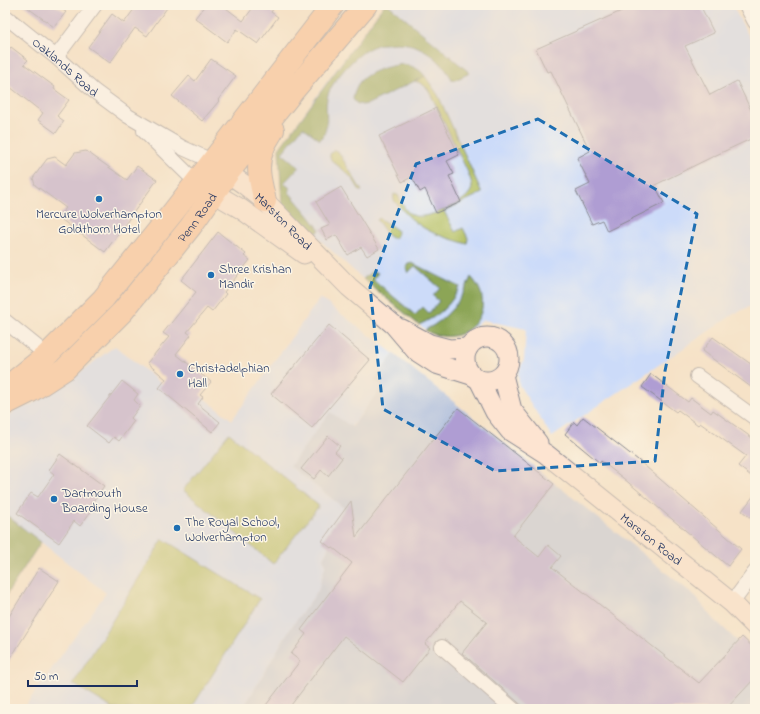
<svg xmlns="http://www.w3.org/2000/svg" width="760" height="714" font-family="'Indie Flower',sans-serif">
<rect width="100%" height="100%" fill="#fcf5e5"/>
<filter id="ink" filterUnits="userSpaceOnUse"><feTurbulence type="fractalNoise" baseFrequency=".025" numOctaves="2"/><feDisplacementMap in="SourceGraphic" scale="8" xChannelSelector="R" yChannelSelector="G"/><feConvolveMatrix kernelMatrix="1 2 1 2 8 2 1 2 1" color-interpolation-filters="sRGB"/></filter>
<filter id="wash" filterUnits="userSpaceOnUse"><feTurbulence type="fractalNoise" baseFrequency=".012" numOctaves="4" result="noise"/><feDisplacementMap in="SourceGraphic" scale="16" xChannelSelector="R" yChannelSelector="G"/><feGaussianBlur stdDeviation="0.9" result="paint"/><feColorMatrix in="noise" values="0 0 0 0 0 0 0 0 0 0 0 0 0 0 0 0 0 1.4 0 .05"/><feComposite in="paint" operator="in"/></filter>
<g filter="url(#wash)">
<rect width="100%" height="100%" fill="#f5e2c7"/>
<g fill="#ccdbf9">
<polygon points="384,5 732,5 753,44 755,43 755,304 734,314 552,437 519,385 518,373 524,360 526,329 484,320 462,334 445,337 431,333 419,325 363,279 282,206 279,149 325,84"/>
<polygon points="320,298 394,354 374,380 383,386 351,427 290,466 344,508 322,541 329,547 323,558 326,564 318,591 290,629 247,702 241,709 23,709 106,593 5,514 5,419 17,409 29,406 74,377 115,346 162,384 166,379 200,395 232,420"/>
</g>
<polygon fill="#b8c5de" points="394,354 694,595 714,619 755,658 755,709 241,709 247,702 290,629 318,591 326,564 323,558 329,547 322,541 344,508 290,466 330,412 352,427 382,386 374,380"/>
<g fill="#b0be61" stroke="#667660">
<path d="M425 76 438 95 482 193 444 211 455 232 463 228 468 238 467 244C438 235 421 232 400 207 396 203 392 200 394 194L398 195C402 203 405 213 415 216 428 219 471 202 472 187 472 179 464 164 460 156 449 133 439 111 428 89L421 83 414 81Z"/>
<polygon points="334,150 338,151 362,191 360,191 354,181 347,173 332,161 330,158 330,154"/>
<polygon points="379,218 397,230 397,234 395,238 392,238 388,236 377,220"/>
<polygon points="229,433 319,506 273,564 183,490"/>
<polygon points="163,539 260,599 191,709 114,709 73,684"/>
</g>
<g fill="#8ca557" stroke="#546a5a">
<path d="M384 5H389L470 73 453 81C439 56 417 39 387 44 383 44 378 44 375 46 359 51 339 74 331 88 320 107 334 124 320 140L303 127 282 153 299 167 284 183 290 188 289 192 310 217 320 230 314 235 282 206 279 149Z"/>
<path d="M403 64C412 66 419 68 425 76L368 104 362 105 356 103 353 99C354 94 355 89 358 84 366 71 389 66 403 64Z"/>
<path d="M412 263 460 287C449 307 440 315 419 325L363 279 372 271 378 273 373 279 415 315 423 307 429 313 439 301 433 296 440 288 415 266 408 273 406 268 409 264Z"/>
<path d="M471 277C503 310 462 353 425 330 448 319 462 299 471 277Z"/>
<polygon points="5,514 41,542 5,597"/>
</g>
<g id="blocks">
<g fill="#af9dd3">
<polygon points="24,5 55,5 66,12 54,27"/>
<polygon points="137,5 169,5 147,36 135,28 110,63 88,47 112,14 124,23"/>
<polygon points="205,5 222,5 243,21 255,5 276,5 271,12 278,17 258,44 237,29 227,42 195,18"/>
<polygon points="635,5 700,5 714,33 685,46 710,95 737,81 755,119 755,137 714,156 655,185 664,203 607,231 602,220 592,224 576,191 590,184 577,158 590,151 551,71 547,72 536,49"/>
<polygon points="11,47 28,60 24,64 55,87 54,89 69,100 57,116 64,121 56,133 38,120 43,113 5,83 5,54"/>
<polygon points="211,59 236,76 218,100 219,101 202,121 172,96 189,76 195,81"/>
<polygon points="436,108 459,155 447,161 454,174 449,176 461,202 436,213 425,189 420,192 412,177 402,182 379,136"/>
<polygon points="86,151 127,180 137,166 157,180 105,252 58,217 66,208 35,185 33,178 47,159 55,157 66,165 75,153"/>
<polygon points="341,187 379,249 367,256 361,247 348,255 336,235 327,240 321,229 330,225 316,202"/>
<polygon points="218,232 246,254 244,256 250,260 224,292 226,294 212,312 207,308 187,332 191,335 176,354 211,382 200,395 203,397 198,404 220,422 212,432 159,388 166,379 147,363 169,337 163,333 196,292 181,280"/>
<polygon points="329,325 370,360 312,428 271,394"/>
<polygon points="713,337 755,367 755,390 702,351"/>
<polygon points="651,374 688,402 691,398 711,413 713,410 755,440 755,479 738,466 746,456 700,423 698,425 678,410 676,412 642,387"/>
<polygon points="122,381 138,394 134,400 140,406 131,418 134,421 119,441 114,437 109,443 87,426"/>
<polygon points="458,408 554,484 513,536 539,557 548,545 561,556 552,567 699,683 742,637 755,649 755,678 726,709 526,709 462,653 487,622 460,601 425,644 430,648 403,682 344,636 288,709 263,709 300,661 291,654 306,634 301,630 352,563 332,547 331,548 322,541 351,501 356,537"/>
<polygon points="583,417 638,460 741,549 728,566 623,478 601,461 600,463 565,434 574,422 577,425"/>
<polygon points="328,436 340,446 335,452 342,458 328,476 321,470 314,479 301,469"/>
<polygon points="60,454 104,486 88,508 92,510 80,526 74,521 59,543 17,513 31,493 38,497 54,474 49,470"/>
<polygon points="755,494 755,521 742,511"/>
<polygon points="39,568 59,581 5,667 5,623"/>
</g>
</g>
</g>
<g filter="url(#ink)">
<use href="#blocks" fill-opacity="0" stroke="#888892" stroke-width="1"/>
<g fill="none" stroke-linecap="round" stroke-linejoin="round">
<defs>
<g id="street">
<polyline points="746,5 755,22"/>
<path id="s1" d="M5 16 56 57 94 91 128 116 183 148 212 161"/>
<polyline points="56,57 95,5"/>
<polyline points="144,131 196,182"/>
<polyline points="5,321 47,355"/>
<polyline points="697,376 755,418"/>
<polyline points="732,603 755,572"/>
<polyline points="442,647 513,709"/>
</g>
<g id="secondary">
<path id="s2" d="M216 165 245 185 265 201 349 287 394 325 416 351 436 364 471 375"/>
<polyline points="202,186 241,209 304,254"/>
<polyline points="402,329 430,344 449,349 468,348"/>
<circle cx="487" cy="359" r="22"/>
<polyline points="503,375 512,410 538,443"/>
<path id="s3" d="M479 380 495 412 510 431 546 454 732 603 755 626"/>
</g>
<g id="highway">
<path d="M265 201C261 184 255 166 263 149 265 142 270 136 273 130"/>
<polyline points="5,393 17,379 47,355 103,299 174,211 333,5"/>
<path id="s4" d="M5 404 31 391 65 369 123 311 191 226 228 173 293 91 366 5"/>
</g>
</defs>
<use href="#street" stroke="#888892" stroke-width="16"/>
<use href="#secondary" stroke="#888892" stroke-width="21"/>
<use href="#highway" stroke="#888892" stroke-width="24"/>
<use href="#street" stroke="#fff" stroke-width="14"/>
<use href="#secondary" stroke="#fde4d1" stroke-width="19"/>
<use href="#highway" stroke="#fbbb8d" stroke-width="22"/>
</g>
</g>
<path d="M0 0H760V714H0ZM538 119 697 214 665 371 655 461 495 471 383 409 370 287 416 164Z" fill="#f5e2c7" fill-opacity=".55" fill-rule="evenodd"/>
<path fill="none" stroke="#1f6fb2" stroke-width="3" stroke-dasharray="8 5" stroke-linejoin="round" d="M538 119 697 214 665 371 655 461 495 471 383 409 370 287 416 164Z"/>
<g fill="#1f6fb2" stroke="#fcf5e5" stroke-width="1.5">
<circle cx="99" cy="199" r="4"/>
<circle cx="211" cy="275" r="4"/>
<circle cx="180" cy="374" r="4"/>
<circle cx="54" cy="499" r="4"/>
<circle cx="177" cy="528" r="4"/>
</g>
<g text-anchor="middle" stroke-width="3" stroke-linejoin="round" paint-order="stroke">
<g font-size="13" fill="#1b2f5e" stroke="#fcf5e5">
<text dy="5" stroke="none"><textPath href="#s1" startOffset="79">Oaklands Road</textPath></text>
<text dy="5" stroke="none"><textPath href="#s4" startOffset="271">Penn Road</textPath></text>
<text dy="5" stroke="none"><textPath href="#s2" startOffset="88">Marston Road</textPath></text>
<text dy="5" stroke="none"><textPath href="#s3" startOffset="238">Marston Road</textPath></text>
</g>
<g font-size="13" fill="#1b2f5e" stroke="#fcf5e5" text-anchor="start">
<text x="99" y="218" text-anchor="middle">Mercure Wolverhampton<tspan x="99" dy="15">Goldthorn Hotel</tspan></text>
<text x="219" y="273">Shree Krishan<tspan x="219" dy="15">Mandir</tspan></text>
<text x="188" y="372">Christadelphian<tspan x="188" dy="15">Hall</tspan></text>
<text x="62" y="497">Dartmouth<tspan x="62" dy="15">Boarding House</tspan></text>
<text x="185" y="526">The Royal School,<tspan x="185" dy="15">Wolverhampton</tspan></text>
</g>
</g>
<rect width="760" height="714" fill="none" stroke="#fcf5e5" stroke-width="20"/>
<path d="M28 680v6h109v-6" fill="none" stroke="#1b2f5e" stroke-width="2"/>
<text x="34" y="680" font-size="12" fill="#1b2f5e" stroke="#fcf5e5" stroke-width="3" paint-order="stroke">50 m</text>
</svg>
